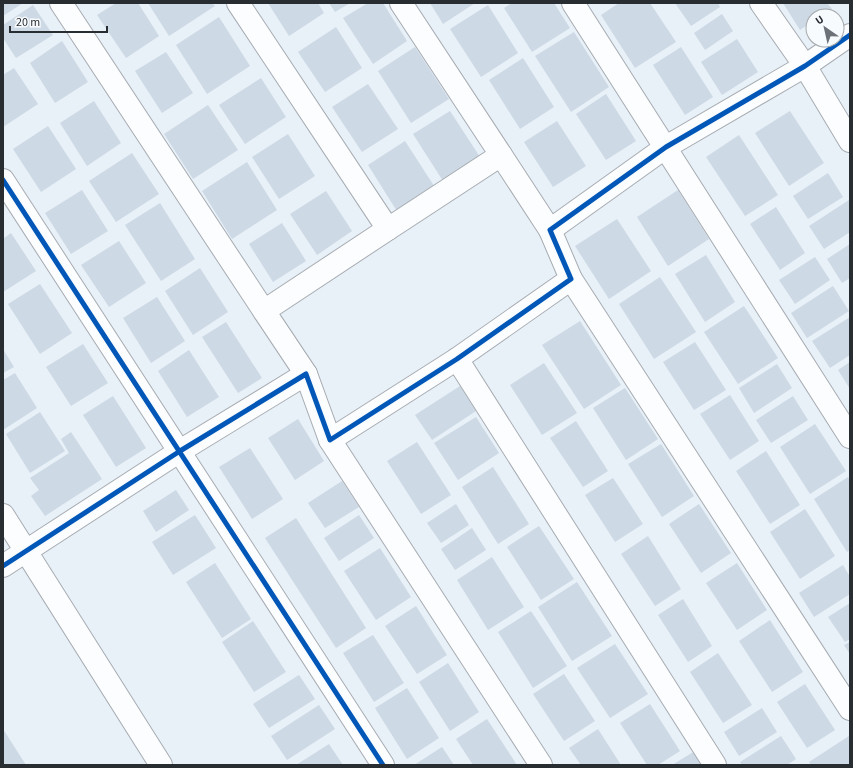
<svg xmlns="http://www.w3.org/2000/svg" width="853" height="768" font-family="'Source Sans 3',sans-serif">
<rect width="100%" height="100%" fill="#e8f0f8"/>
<g fill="#cdd9e5">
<polygon points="3,3 23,3 3,16"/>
<polygon points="116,3 138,3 159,36 126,58 97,15"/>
<polygon points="148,3 212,3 215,6 169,36"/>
<polygon points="268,3 318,3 324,13 289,36"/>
<polygon points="329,3 350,3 335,12"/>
<polygon points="368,3 383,3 407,41 373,64 343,18"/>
<polygon points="430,3 475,3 443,24"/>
<polygon points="512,3 554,3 570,28 532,52 504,8"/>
<polygon points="619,3 650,3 676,42 635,68 601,15"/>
<polygon points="675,3 718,3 720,7 691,26"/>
<polygon points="783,3 827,3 832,9 821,16 813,16 813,21 800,30"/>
<polygon points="33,5 53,35 16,58 3,38 3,25"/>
<polygon points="488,5 518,53 481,77 450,29"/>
<polygon points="722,14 733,31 705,50 694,33"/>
<polygon points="219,17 250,66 207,94 176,45"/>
<polygon points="336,27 362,68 325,92 298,52"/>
<polygon points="574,32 609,87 571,112 535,56"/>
<polygon points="737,39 758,72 722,95 701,62"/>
<polygon points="62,41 88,82 55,103 30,63"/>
<polygon points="415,47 449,99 411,123 378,71"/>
<polygon points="681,47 713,97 685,115 653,65"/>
<polygon points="166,52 193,93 162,113 135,71"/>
<polygon points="523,58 554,107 520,129 489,80"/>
<polygon points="14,68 38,104 3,127 3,75"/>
<polygon points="261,78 286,117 245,144 219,105"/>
<polygon points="368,84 398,129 362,152 332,107"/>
<polygon points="606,94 636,141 606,160 576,114"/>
<polygon points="94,101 121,143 87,166 60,123"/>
<polygon points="208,105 238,150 193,179 164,134"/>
<polygon points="450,111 480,157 443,181 413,134"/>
<polygon points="790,111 824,163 789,186 755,133"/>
<polygon points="557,121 586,166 553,187 524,142"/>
<polygon points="48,126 76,169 41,192 13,149"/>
<polygon points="288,134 315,176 279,199 252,157"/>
<polygon points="739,135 778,195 745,216 706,157"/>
<polygon points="405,141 438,192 400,216 368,165"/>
<polygon points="132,153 159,194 116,222 89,181"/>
<polygon points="247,162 277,210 232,239 202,191"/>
<polygon points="828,173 843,197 808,219 793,196"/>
<polygon points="82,190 108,231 71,254 45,213"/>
<polygon points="678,190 709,239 668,266 637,217"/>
<polygon points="326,191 352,231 317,255 290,214"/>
<polygon points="849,200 850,232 824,249 809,226"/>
<polygon points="160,203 195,259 161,281 125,225"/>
<polygon points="776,207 805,253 780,270 750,224"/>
<polygon points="617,219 651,271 609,299 575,246"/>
<polygon points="282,223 306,261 273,282 249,244"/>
<polygon points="11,233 36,271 3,292 3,239"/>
<polygon points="119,241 146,283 109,307 81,265"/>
<polygon points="850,244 850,278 842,283 827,259"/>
<polygon points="706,255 735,302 705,322 675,274"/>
<polygon points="815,257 830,280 795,304 779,280"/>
<polygon points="200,268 228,312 193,335 165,291"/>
<polygon points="660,277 696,332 654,359 619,304"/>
<polygon points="40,284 72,333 40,354 8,304"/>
<polygon points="833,286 849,311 807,338 791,313"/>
<polygon points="157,297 185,341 151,363 123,318"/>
<polygon points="744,306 778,358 738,384 704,332"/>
<polygon points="850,317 850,355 830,368 812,341"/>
<polygon points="580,321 621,385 584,409 542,345"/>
<polygon points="226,322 262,378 238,393 202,337"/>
<polygon points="695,342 726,390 694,410 663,362"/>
<polygon points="83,344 108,383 71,406 46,367"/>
<polygon points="3,349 14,367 3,373"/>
<polygon points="189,350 219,397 187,417 158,371"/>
<polygon points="850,362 850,389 838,370"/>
<polygon points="544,363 577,413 542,435 510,385"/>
<polygon points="777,364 792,388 754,413 739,388"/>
<polygon points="15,373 37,408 3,430 3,380"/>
<polygon points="460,386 476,411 432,440 415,415"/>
<polygon points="625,388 658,439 626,460 593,408"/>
<polygon points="730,395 759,441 730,460 700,414"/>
<polygon points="113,396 146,448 116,467 83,415"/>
<polygon points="793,396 808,420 771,443 756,420"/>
<polygon points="40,412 65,451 30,473 6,434"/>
<polygon points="476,417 499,453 458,480 434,443"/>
<polygon points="298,419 324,461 295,480 268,438"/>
<polygon points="576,421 608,471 583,487 550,438"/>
<polygon points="815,424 846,471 810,494 780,447"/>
<polygon points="71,432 102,479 45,516 31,496 39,490 30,478 69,453 61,439"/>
<polygon points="417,442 451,495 421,514 387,461"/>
<polygon points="661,444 694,496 662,517 628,464"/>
<polygon points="250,448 283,499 252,519 219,467"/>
<polygon points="766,451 800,505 770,524 736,471"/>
<polygon points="493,467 529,524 498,544 462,487"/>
<polygon points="848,477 850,480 850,550 847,552 814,499"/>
<polygon points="613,478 643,524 615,542 585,495"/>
<polygon points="342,481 359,507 325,528 308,503"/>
<polygon points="176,490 189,510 156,532 143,511"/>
<polygon points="456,504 469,525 441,543 427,523"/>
<polygon points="699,504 731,553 701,573 669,524"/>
<polygon points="805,509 835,556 800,579 770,532"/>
<polygon points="195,515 216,548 173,575 152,542"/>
<polygon points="359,515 374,538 339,561 324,538"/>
<polygon points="296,518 366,628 336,648 265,538"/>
<polygon points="539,526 574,579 541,600 507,547"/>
<polygon points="472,528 486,550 455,570 441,549"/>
<polygon points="648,536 681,589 655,606 621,554"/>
<polygon points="380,548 411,597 376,620 344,571"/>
<polygon points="492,557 524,607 488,630 457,580"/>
<polygon points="215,563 251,619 222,638 186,582"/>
<polygon points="737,563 767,610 737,630 706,583"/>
<polygon points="843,565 850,577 850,594 814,617 799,593"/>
<polygon points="577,582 612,636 572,661 538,607"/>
<polygon points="683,599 712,646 688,662 658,615"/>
<polygon points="850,603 850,639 845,642 828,617"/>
<polygon points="416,606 447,655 417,674 385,626"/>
<polygon points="531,611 567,666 533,688 498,632"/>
<polygon points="770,620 803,672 772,692 739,641"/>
<polygon points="253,621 286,672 254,692 222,642"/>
<polygon points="373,635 404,683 374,702 343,653"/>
<polygon points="850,642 850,654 844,645"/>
<polygon points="615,644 648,694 610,718 577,668"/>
<polygon points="718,653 752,705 723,723 690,672"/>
<polygon points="448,663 479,712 450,731 419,682"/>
<polygon points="564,674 595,721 564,741 533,694"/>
<polygon points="299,675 315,699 269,728 253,704"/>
<polygon points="805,684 835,730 807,748 777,702"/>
<polygon points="407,688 439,738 407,759 375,708"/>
<polygon points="650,704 680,751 658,765 647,765 620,723"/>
<polygon points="319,705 335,729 287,760 271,736"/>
<polygon points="762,708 777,732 739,756 724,732"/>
<polygon points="487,719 517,765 473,765 456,739"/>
<polygon points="3,729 26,765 3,765"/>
<polygon points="598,729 621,765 581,765 569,748"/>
<polygon points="781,736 796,759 787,765 742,765 740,762"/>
<polygon points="849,736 850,765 811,765 809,762"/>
<polygon points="329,744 343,765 296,765"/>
<polygon points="442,747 454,765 414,765"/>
<polygon points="695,751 704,765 672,765"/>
</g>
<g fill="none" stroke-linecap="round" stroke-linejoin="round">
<defs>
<g id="street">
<polyline points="61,3 264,311"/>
<polyline points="238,3 388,229 264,311 306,374"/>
<polyline points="573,3 850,437"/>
<polyline points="761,3 805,66 850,141"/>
<polyline points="501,155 550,230"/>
<polyline points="3,180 383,765"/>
<polyline points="388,229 501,155 401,3"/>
<polyline points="571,279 850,709"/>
<polyline points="457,359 715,765"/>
<polyline points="330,440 541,765"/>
<polyline points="3,515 161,765"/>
<polyline points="3,566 180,451 306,374 330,440 457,359 571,279 550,230 666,147 805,66 850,35"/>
</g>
</defs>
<use href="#street" stroke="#a7acb2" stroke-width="24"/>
<use href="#street" stroke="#fcfdfe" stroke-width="22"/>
<defs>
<g id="cycleway">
<polyline points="3,180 383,765"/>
<polyline points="3,566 180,451 306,374 330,440 457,359 571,279 550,230 666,147 805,66 850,35"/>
</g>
</defs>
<use href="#cycleway" stroke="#f8fbfe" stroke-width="8"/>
<use href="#cycleway" stroke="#0057b8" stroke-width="5"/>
</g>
<rect width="853" height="768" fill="none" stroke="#282d32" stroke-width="8"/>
<g transform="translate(825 28) rotate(326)"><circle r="19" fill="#f8fbfe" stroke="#a5a9ac"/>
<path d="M0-3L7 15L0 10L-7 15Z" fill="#6b7177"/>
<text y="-6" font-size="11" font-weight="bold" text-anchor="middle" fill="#282d32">U</text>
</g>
<path d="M10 26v6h97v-6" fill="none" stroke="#282d32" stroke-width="2"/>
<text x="16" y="26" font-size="12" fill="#282d32" stroke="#f8fbfe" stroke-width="3" paint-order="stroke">20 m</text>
</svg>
